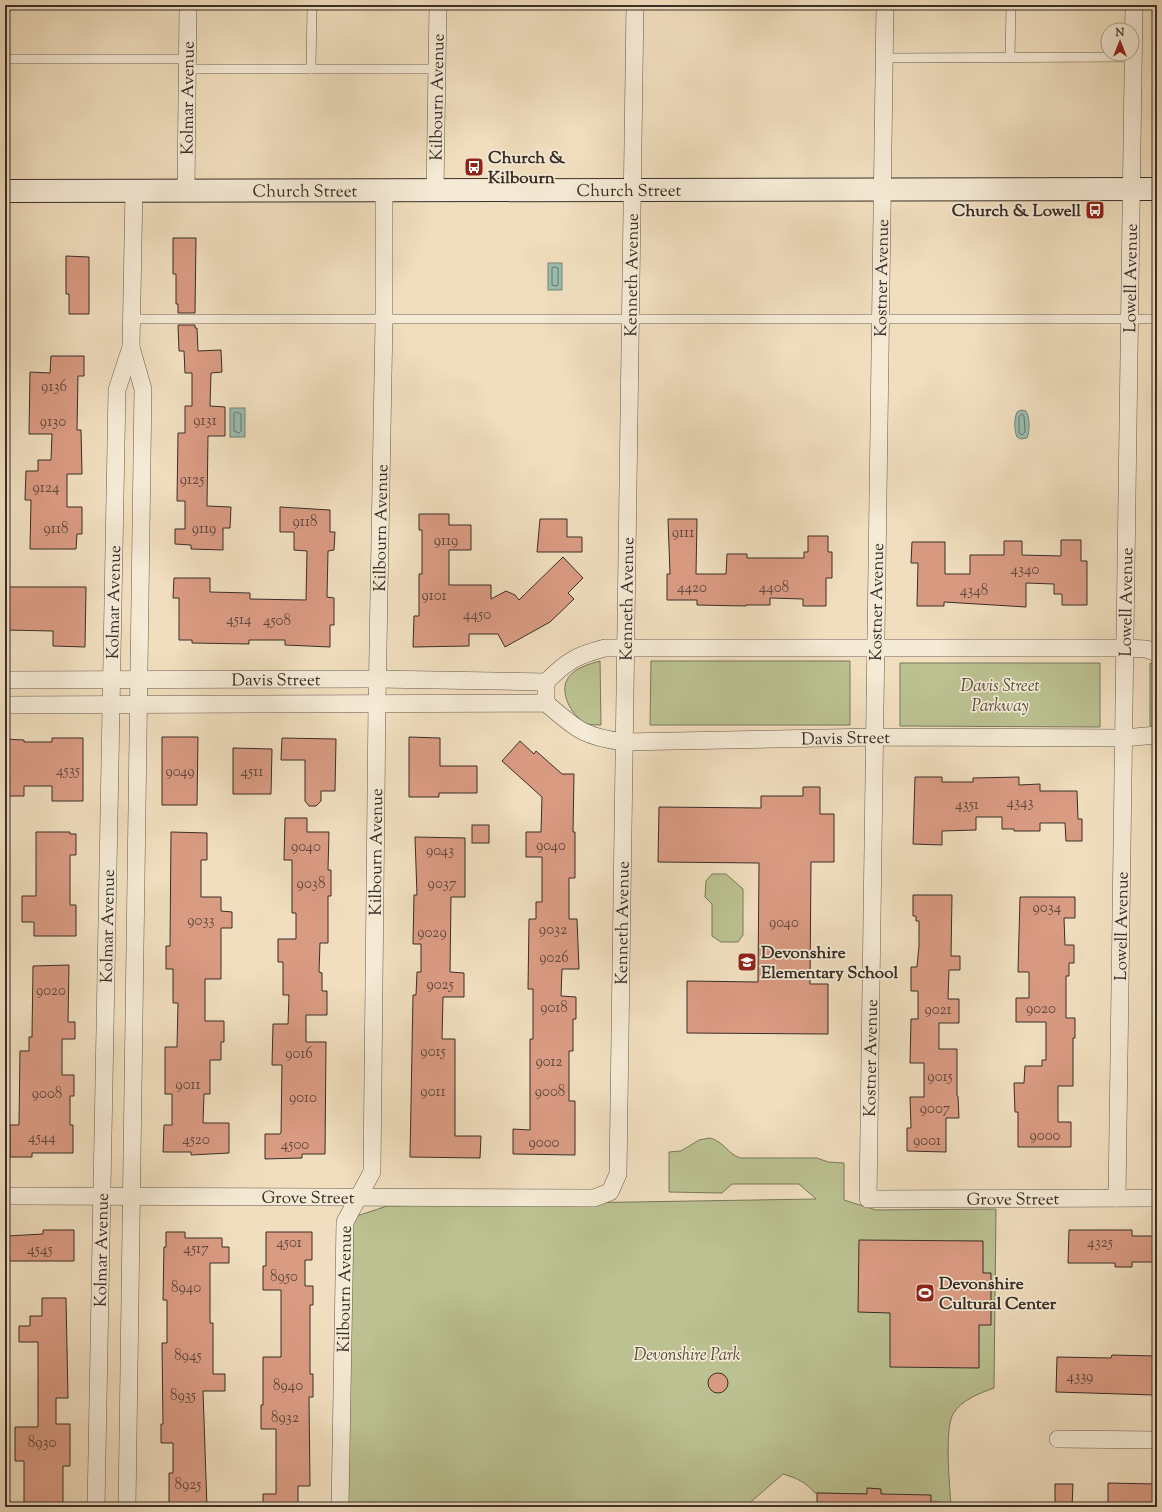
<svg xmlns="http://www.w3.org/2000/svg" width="1162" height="1512" font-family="'Sorts Mill Goudy',serif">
<rect width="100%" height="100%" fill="#f0debe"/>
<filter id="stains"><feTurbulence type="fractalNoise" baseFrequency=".005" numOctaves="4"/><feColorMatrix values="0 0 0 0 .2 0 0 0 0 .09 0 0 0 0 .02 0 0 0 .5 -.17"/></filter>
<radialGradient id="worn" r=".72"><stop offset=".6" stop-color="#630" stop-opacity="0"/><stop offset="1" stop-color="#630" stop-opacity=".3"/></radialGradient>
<g fill="#bbc191" stroke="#7a785c">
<path d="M600 661 601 725C596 725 590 725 585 723 573 716 561 697 566 682 571 669 588 664 600 661Z"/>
<polygon points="651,661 850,661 850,725 650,725"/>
<polygon points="900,663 1100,663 1100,727 900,726"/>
<polygon points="1150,663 1157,665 1157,725 1150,726"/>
<polygon points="712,874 726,874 743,889 743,935 738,942 721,942 712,936 712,904 705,897 706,881"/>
<path d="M710 1138C723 1141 728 1154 740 1158H817L828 1162 844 1163V1200L876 1210 996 1209 994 1388C980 1393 961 1400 953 1414 944 1430 950 1487 951 1507L947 1503 881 1494 880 1489 868 1488 867 1494 815 1493C806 1482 796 1478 783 1474L745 1507H347L351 1218 387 1206 816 1199 799 1184H732L722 1193 669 1192V1152L681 1151 699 1140Z"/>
</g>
<g fill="#9abcaf" stroke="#748479">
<rect x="548" y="263" width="14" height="27"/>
<rect x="230" y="408" width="15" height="29"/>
<path d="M1021 410 1026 411C1030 418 1030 431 1027 438L1021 439 1017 437C1014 430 1014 419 1017 412Z"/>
</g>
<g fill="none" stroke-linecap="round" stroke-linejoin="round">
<g stroke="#6a766c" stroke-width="1">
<polygon points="554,267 558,268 558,285 556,286 552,285 552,268"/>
<polygon points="236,412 241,414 241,431 239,433 234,431 234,414"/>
<polygon points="1022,414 1024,416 1025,432 1022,435 1019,433 1019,417"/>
</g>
</g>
<g fill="#da9b83" stroke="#3a2f28">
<polygon points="173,238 196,238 195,313 178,313 178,304 176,304 176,274 173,274"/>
<polygon points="66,256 89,257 89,314 69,314 69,294 66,294"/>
<polygon points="178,325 195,325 195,328 197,328 198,351 221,350 222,372 211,373 210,406 225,407 225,436 208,436 207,506 231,507 230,528 223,528 223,550 191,549 191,545 175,544 175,529 185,529 185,501 177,501 178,433 185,433 185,406 192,406 192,373 185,373 184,351 179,351"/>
<polygon points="51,356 84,356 84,376 78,376 77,430 81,430 82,474 67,474 67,507 82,507 82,534 77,534 76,549 30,549 31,500 25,500 26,471 38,471 38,460 51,460 52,434 29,434 30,372 50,373"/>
<polygon points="280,507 330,510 330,532 335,532 334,550 328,551 327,597 334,598 334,625 330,625 330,647 285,645 285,640 249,640 249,644 192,643 192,640 179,640 179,598 173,598 174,578 210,578 210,592 250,593 250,599 306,600 307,551 294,550 294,532 280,532"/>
<polygon points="419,514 449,514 449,525 471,525 471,550 449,550 449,585 491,585 491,599 506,591 515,595 519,600 563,557 583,578 568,593 574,599 550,622 505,647 498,634 469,634 469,646 413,647 414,616 419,616 419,574 422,574 422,530 419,530"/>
<polygon points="540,519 567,519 567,537 582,537 582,552 537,552"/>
<polygon points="668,519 697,519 696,574 726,574 727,554 747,554 747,558 804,558 804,552 808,552 808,536 828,536 828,552 832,552 832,578 826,578 826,606 803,606 803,599 770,598 770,605 746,605 746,606 697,605 697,600 667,600 667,574 670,574"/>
<polygon points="1061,540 1081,540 1081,561 1087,561 1087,605 1062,605 1062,594 1054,594 1054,584 1026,583 1026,607 944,602 944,606 917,606 918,563 911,563 912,542 945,542 945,574 970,574 970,555 1004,555 1004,541 1022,541 1022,555 1061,556"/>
<polygon points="5,587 86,587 85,647 53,646 53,631 5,630"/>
<polygon points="162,737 198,737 197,805 162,805"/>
<polygon points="409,737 440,738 440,766 477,766 477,793 439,793 439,797 409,797"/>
<polygon points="52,738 83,738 83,801 52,801 52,786 24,786 24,796 5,796 5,739 24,740 24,742 52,742"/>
<polygon points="282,738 336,739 335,791 321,791 321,801 316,806 309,806 305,801 305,760 281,760"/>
<polygon points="520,741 534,754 536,751 562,774 574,774 573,832 575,832 575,878 569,878 569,919 577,919 579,969 562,969 561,996 576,997 576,1019 573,1019 573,1051 569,1051 569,1101 575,1101 575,1155 513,1154 513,1129 530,1130 530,1039 533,1039 533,989 528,989 529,919 536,919 536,902 542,902 542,857 526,857 526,832 541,832 542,797 502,761"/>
<polygon points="233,748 272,749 271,794 233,794"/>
<polygon points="915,777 942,777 942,782 973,782 973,778 1019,777 1019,785 1040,784 1040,791 1077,791 1078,819 1082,819 1082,841 1066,841 1065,823 1040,823 1040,831 1014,831 1014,829 1002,829 1002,817 976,817 976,830 942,831 942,845 913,844"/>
<polygon points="803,787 820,787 820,814 834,814 834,862 811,862 810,984 828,984 828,1034 687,1033 687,981 758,982 759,863 658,862 659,807 761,808 761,796 803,796"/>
<polygon points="285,818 307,818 307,832 329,832 328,870 331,870 331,896 328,896 328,943 320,943 319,972 322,973 322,991 327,991 327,1015 306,1015 306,1042 326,1042 325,1154 302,1154 302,1158 265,1159 265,1134 280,1134 281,1132 282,1065 272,1065 273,1024 288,1024 289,995 283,995 283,962 278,962 278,939 296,939 296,913 292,913 292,860 284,860"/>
<rect x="472" y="825" width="17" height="18"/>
<polygon points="36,832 70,832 70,834 76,834 76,855 70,855 70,905 76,905 76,936 34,936 34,922 22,922 22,896 36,896"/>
<polygon points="171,832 207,833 207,860 201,860 201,897 221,897 221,911 232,912 232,928 221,928 221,979 205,979 205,1021 224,1021 224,1042 221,1042 221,1060 210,1060 210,1094 204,1094 203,1123 229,1123 229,1153 191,1155 191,1152 163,1152 164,1125 172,1125 172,1094 165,1094 165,1047 177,1047 178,1003 173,1003 173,969 166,969 166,946 170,946"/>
<polygon points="415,837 465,838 465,897 451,897 450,972 464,973 464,997 443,997 442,1039 455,1039 455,1136 481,1136 480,1158 410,1157 413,995 416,995 417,972 421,972 421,944 413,944 414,895 417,895"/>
<polygon points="913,895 952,895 951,956 960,956 960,970 949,970 948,999 959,999 959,1023 939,1023 939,1049 957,1049 957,1096 958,1096 959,1118 946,1118 946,1152 907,1151 907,1128 911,1128 910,1097 924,1097 924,1063 910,1063 911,1019 918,1019 918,991 911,991 911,967 917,967 919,946 919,921 916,921 916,916 913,916"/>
<polygon points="1020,897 1075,897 1075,918 1064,918 1065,945 1074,945 1074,963 1069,963 1069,976 1066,976 1066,1018 1075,1018 1075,1038 1073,1038 1073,1086 1058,1086 1058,1122 1071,1122 1071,1147 1018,1147 1018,1112 1015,1112 1014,1083 1024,1083 1025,1066 1042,1066 1042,1060 1046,1060 1046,1022 1016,1022 1016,998 1029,998 1029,972 1018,972"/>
<polygon points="69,965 68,1022 75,1022 75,1039 62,1039 62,1075 74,1075 74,1096 70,1096 70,1125 73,1125 73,1153 32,1153 32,1157 10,1157 10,1125 19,1125 20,1051 29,1051 29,1037 32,1037 33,966"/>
<polygon points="43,1230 74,1230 74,1261 7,1261 7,1236 43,1234"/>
<polygon points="1069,1230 1132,1230 1132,1236 1157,1236 1157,1262 1132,1262 1132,1267 1115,1267 1115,1263 1068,1263"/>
<polygon points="166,1232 185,1232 185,1238 222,1238 222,1247 229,1247 229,1263 210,1263 210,1323 213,1323 213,1374 225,1374 225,1391 203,1391 207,1507 169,1507 169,1473 173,1473 173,1443 161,1443 161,1424 163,1424 162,1343 167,1343 167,1300 163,1300 164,1247 166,1247"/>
<polygon points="266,1232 312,1232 312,1260 305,1260 305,1286 313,1286 313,1305 310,1305 310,1374 313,1374 313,1397 309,1397 310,1486 298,1486 298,1507 263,1507 263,1494 276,1494 276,1429 261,1429 261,1405 263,1405 263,1357 281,1357 281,1290 263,1290 263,1266 266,1266"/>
<polygon points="859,1240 983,1241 983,1273 991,1273 991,1325 979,1325 979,1368 890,1367 890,1313 858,1312"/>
<polygon points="42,1298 66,1298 68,1398 56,1398 56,1424 70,1424 70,1466 63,1466 63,1503 57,1503 57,1507 31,1507 31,1503 24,1503 24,1461 15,1461 15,1427 38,1427 38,1342 19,1342 19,1326 30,1326 30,1316 42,1316"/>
<polygon points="1112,1355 1155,1356 1154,1395 1056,1392 1057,1357 1111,1358"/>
<circle cx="718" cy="1383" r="10"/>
<polygon points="1108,1483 1155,1484 1154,1504 1141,1504 1141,1507 1108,1507"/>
<polygon points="1055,1484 1073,1484 1072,1507 1055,1507"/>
<polygon points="867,1488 881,1489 881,1494 931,1495 931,1507 817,1507 817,1493 867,1494"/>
</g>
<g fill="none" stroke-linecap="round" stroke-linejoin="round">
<defs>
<g id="lane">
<polyline points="1010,57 1011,5"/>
<polyline points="884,58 1134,57"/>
<polyline points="5,59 187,59"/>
<polyline points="187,69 437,69"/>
<polyline points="311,69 312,5"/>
<path d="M132 319C473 322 815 319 1157 319"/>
</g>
<g id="street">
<path id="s1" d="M885 5 868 1199 1157 1198"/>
<path id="s2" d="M186 190 188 5"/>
<path id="s3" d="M435 190 438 5"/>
<path id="s4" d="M5 680 377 679 546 682"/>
<path d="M546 703V682C567 661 577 655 605 648H1125L1146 649 1157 653"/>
<path id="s5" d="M5 705 546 703C576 729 584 737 624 742L875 737 1123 738 1157 735"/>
<path id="s6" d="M5 1196 594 1198 610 1192 618 1174 635 5"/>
<path id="s7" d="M1117 1198 1134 5"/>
<polyline points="1058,1439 1157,1440"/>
<path id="s8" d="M96 1507 117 390 131 347 134 191"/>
<polyline points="127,1507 143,389 131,347"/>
<path id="s9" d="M340 1507 345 1222 372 1172 377 703 384 321V190"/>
</g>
<g id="secondary">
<path id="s10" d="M5 191 1157 189"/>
</g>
</defs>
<use href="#lane" stroke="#685b4e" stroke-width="10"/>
<use href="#street" stroke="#685b4e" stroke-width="18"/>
<use href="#secondary" stroke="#3a2f28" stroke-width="24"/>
<use href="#lane" stroke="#f5ead5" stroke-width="9"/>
<use href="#street" stroke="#f5ead5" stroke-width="17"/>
<use href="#secondary" stroke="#f5ead5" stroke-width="22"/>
</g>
<defs>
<symbol id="bus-square" viewBox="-11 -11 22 22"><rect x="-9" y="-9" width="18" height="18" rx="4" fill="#8f2418" stroke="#f5ead5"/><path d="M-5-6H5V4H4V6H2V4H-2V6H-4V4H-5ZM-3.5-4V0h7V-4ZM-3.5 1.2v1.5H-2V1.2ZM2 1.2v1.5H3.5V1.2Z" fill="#fff"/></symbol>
<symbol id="school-square" viewBox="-11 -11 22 22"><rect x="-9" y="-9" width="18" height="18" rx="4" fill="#8f2418" stroke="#f5ead5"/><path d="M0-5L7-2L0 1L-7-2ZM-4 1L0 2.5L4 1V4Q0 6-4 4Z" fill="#fff"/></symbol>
<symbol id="stadium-square" viewBox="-11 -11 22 22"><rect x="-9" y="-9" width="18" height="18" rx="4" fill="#8f2418" stroke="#f5ead5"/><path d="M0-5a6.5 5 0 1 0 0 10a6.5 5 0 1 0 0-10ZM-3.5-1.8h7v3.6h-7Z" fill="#fff"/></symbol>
</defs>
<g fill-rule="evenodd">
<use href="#bus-square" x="463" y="156" width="22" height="22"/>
<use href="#bus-square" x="1084" y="199" width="22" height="22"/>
<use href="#school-square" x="736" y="951" width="22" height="22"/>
<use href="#stadium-square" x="914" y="1282" width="22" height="22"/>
</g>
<g text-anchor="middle" stroke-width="3.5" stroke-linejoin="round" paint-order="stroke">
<g font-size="15" fill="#624a3f">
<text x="54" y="391">9136</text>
<text x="205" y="425">9131</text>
<text x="53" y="426">9130</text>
<text x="192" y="484">9125</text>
<text x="46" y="492">9124</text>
<text x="305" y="526">9118</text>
<text x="56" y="533">9118</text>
<text x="204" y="533">9119</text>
<text x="683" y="537">9111</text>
<text x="446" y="545">9119</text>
<text x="1025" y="574">4340</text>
<text x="692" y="592">4420</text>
<text x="774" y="592">4408</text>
<text x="974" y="595">4348</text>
<text x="434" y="600">9101</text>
<text x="477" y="619">4450</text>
<text x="239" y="624">4514</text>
<text x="277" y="625">4508</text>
<text x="68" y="775">4535</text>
<text x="180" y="776">9049</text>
<text x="252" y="776">4511</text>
<text x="1020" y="807">4343</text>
<text x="967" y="809">4351</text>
<text x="551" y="850">9040</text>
<text x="306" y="851">9040</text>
<text x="440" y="855">9043</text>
<text x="311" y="888">9038</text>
<text x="442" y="888">9037</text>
<text x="1047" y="912">9034</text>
<text x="201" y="925">9033</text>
<text x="784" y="927">9040</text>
<text x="553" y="934">9032</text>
<text x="432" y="937">9029</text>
<text x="554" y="962">9026</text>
<text x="440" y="989">9025</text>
<text x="51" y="995">9020</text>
<text x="554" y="1012">9018</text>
<text x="1041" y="1013">9020</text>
<text x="938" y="1014">9021</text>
<text x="433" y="1056">9015</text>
<text x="299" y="1058">9016</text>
<text x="549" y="1066">9012</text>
<text x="940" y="1081">9015</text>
<text x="188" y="1089">9011</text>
<text x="433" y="1096">9011</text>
<text x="550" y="1096">9008</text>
<text x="47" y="1098">9008</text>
<text x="303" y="1102">9010</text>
<text x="935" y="1113">9007</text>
<text x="1045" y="1140">9000</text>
<text x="42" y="1142">4544</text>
<text x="196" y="1144">4520</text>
<text x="927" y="1145">9001</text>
<text x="544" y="1147">9000</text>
<text x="295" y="1149">4500</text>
<text x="289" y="1247">4501</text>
<text x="1100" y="1247">4325</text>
<text x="196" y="1253">4517</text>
<text x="40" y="1254">4545</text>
<text x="284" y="1281">8950</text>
<text x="186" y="1292">8940</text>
<text x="188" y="1360">8945</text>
<text x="1080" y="1381">4339</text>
<text x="288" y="1390">8940</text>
<text x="183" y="1400">8935</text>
<text x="285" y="1422">8932</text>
<text x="42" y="1447">8930</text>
<text x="188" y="1489">8925</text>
</g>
<g font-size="17" fill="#3a2f28" stroke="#f5ead5">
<text dy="6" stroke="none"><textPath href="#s2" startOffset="92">Kolmar Avenue</textPath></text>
<text dy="6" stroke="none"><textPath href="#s3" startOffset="93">Kilbourn Avenue</textPath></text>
<text dy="6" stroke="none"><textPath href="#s10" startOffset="300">Church Street</textPath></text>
<text dy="6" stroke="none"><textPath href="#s10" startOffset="624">Church Street</textPath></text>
<text dy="6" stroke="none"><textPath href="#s6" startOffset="1525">Kenneth Avenue</textPath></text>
<text transform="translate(881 278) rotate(-89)" y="6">Kostner Avenue</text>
<text dy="6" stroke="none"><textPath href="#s7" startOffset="920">Lowell Avenue</textPath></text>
<text dy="6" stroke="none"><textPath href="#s9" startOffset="986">Kilbourn Avenue</textPath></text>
<text dy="6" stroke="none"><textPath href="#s6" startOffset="1201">Kenneth Avenue</textPath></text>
<text dy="6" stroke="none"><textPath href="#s8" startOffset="905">Kolmar Avenue</textPath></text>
<text transform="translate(876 602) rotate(-89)" y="6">Kostner Avenue</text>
<text dy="6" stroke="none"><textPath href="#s7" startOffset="596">Lowell Avenue</textPath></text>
<text dy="6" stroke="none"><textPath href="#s4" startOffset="271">Davis Street</textPath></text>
<text dy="6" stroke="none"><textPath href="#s5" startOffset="852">Davis Street</textPath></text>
<text dy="6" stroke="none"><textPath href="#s9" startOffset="662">Kilbourn Avenue</textPath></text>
<text dy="6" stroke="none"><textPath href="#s6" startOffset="877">Kenneth Avenue</textPath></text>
<text dy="6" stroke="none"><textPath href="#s8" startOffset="581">Kolmar Avenue</textPath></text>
<text dy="6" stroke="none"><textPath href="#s7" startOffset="272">Lowell Avenue</textPath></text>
<text transform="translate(870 1058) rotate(-89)" y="6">Kostner Avenue</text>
<text dy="6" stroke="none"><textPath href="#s6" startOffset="303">Grove Street</textPath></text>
<text dy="6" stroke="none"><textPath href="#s1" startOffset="1339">Grove Street</textPath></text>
<text dy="6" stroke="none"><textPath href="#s8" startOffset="257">Kolmar Avenue</textPath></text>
<text dy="6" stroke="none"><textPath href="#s9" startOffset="218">Kilbourn Avenue</textPath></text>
</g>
<g font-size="17" font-weight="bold" fill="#3a2f28" stroke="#f5ead5" text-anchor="start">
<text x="488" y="163">Church &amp;<tspan x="488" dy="20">Kilbourn</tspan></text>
<text x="1081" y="216" text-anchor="end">Church &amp; Lowell</text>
<text x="761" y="958">Devonshire<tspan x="761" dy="20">Elementary School</tspan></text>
<text x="939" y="1289">Devonshire<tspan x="939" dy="20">Cultural Center</tspan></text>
</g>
<g font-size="17" font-style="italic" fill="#544c3d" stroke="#f5ead5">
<text x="1000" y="691">Davis Street<tspan x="1000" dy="20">Parkway</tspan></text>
<text x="687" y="1360">Devonshire Park</text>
</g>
</g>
<rect width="1162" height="1512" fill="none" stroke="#f0debe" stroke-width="20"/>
<rect x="6" y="6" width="1150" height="1500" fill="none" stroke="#3a2f28" stroke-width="2"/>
<rect x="10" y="10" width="1142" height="1492" fill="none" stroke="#3a2f28"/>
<g transform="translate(1120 42)"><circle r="19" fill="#f5ead5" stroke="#aa9f90"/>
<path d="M0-3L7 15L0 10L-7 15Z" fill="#8f2418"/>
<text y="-6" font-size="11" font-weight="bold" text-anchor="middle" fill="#3a2f28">N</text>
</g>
<rect width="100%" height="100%" filter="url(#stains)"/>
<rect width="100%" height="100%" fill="url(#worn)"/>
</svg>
